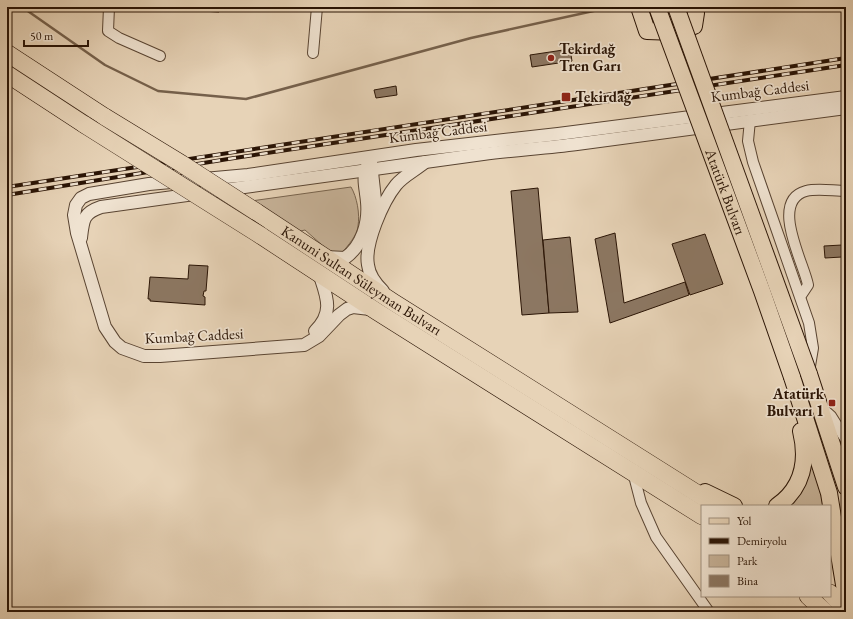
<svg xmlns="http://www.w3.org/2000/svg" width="853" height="619" font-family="'EB Garamond',serif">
<rect width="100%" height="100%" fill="#e7d3b7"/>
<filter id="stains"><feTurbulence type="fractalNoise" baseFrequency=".005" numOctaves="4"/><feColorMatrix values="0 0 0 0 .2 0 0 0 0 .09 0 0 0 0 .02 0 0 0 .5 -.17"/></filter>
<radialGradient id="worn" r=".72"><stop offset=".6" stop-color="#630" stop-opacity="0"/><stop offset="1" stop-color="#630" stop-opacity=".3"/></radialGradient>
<g fill="#c7b399" stroke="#78644f">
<path d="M351 187C357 197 360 214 358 226 357 236 348 245 342 253H331L305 230 292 233 251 201Z"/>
<polygon points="809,458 815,473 824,506 785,506"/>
</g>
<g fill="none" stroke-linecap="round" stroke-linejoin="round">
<polyline stroke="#75604b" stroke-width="2.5" points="22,7 105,65 158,91 246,99 471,38 598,10"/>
</g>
<g fill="#8c7762" stroke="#2a1405">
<polygon points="164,7 193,7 192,10"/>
<polygon points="202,7 219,7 219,12 201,11"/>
<polygon points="570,49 572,61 532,67 530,55"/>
<polygon points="396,86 397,95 376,98 374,90"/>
<polygon points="538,188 549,313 522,315 511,191"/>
<polygon points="615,233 624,303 685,282 689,295 610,323 595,239"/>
<polygon points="705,234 723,284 690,295 672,244"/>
<polygon points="570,237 578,312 549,313 543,240"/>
<polygon points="842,245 842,257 825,258 824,246"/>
<polygon points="189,265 208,266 206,291 204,291 203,296 205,297 205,305 150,301 150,299 148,299 150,277 188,279"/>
</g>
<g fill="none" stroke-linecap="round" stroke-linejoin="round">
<defs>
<g id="minor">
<polyline points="109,7 108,31 119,38 160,56"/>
<polyline points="313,53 317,7"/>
<polyline points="750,120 748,141 753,162 809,323 813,348 809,372"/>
<path d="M800 295 802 294 808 285C804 263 769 201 806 191 818 188 833 191 846 191"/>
<polyline points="822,408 831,416 846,440"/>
<polyline points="633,472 641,503 656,537 709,612"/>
</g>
<g id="tertiary">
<polyline points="371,163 377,218"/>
<path d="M81 238C83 220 83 213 101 207 229 189 356 171 483 154 514 150 546 148 577 144 666 132 756 120 846 108"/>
<path d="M326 257 345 258C362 246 369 223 367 202 366 189 362 178 367 166"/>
<path d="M383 291C376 284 369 275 368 265 364 244 383 201 396 185 403 176 416 170 425 162"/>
<polyline points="370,309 353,307 347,309 339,315 319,336 304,345 160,356 144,356 122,348 115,342 105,327 77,233 74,215 76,205 81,198 89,194 149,184 248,175 416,150 558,134 846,97"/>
<path d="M315 331C335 312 326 295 319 273"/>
</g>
<g id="primary">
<polyline points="639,7 647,31 676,32 694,26 696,13 694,7"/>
<polyline points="809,374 846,487"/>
<polyline points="792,377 829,493 846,597"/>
<polyline points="705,492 734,506"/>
<path d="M777 506C803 488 808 460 801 431"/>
</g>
<g id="trunk">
<polyline points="7,53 105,117"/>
<polyline points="7,74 85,125"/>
<path id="s1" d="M255 211 393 302 717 506"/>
<polyline points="260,235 376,311 702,516"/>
<polyline points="830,593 846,610"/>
<polyline points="808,596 825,612"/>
</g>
</defs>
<use href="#minor" stroke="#594432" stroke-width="12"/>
<use href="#tertiary" stroke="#594432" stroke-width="14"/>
<use href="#primary" stroke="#2a1405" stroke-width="18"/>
<use href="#trunk" stroke="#2a1405" stroke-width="18"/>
<use href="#minor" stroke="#efe2d0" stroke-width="10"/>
<use href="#tertiary" stroke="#efe2d0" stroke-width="12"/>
<use href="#primary" stroke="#e7d3b7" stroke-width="16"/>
<use href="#trunk" stroke="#e7d3b7" stroke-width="17"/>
<defs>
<g id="rail">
<polyline points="7,187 846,58"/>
<polyline points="7,195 228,159 846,65"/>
</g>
</defs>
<use href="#rail" stroke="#2a1405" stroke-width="4"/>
<use href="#rail" stroke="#efe2d0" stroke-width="2.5" stroke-dasharray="8" stroke-linecap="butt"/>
<defs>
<g id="primary-bridge">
<path id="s2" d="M657 7 762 291 792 377"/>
<polyline points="676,7 809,374"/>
</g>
<g id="trunk-bridge">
<polyline points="105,117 182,164 255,211"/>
<polyline points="85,125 260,235"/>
</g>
</defs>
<use href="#primary-bridge" stroke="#2a1405" stroke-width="18" stroke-linecap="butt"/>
<use href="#trunk-bridge" stroke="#2a1405" stroke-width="18" stroke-linecap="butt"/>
<use href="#primary-bridge" stroke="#e7d3b7" stroke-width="16"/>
<use href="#trunk-bridge" stroke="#e7d3b7" stroke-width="17"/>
</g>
<g fill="#8f2418" stroke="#efe2d0" stroke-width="1.5">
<circle cx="551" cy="58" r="4"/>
<rect x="561" y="92" width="10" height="10" rx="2"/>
<rect x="828" y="399" width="8" height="8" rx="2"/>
</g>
<g text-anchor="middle" stroke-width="3.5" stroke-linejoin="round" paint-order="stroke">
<g font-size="15" font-weight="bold" fill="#2a1405" stroke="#efe2d0" text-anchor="start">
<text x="559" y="54">Tekirdağ<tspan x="559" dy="17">Tren Garı</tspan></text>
<text x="575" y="102">Tekirdağ</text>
<text x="824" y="399" text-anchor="end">Atatürk<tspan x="824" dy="17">Bulvarı 1</tspan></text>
</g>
<g font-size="15" fill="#2a1405" stroke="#efe2d0">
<text transform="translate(760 91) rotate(-7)" y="5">Kumbağ Caddesi</text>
<text transform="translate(438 132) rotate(-7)" y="5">Kumbağ Caddesi</text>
<text dy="5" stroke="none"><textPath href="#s2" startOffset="197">Atatürk Bulvarı</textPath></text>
<text dy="5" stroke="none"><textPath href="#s1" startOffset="127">Kanuni Sultan Süleyman Bulvarı</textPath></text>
<text transform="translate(194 336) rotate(-3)" y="5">Kumbağ Caddesi</text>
</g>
</g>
<rect width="853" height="619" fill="none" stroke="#e7d3b7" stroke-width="24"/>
<rect x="8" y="8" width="837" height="603" fill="none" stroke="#2a1405" stroke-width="2"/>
<rect x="12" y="12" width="829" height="595" fill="none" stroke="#2a1405"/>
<rect x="701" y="505" width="130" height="92" fill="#efe2d0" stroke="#a0907f"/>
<rect x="709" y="518" width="20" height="6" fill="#e7d3b7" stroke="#a0907f"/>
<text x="737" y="525" font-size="12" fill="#2a1405">Yol</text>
<rect x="709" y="538" width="20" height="6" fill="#2a1405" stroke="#a0907f"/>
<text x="737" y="545" font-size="12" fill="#2a1405">Demiryolu</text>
<rect x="709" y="555" width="20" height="12" fill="#c7b399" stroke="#a0907f"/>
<text x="737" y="565" font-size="12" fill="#2a1405">Park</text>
<rect x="709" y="575" width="20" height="12" fill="#8c7762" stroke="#a0907f"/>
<text x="737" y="585" font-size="12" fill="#2a1405">Bina</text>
<path d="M24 40v6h64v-6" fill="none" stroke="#2a1405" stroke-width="2"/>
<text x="30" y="40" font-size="12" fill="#2a1405" stroke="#efe2d0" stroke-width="3" paint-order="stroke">50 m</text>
<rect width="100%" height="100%" filter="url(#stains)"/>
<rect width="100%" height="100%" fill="url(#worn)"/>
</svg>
